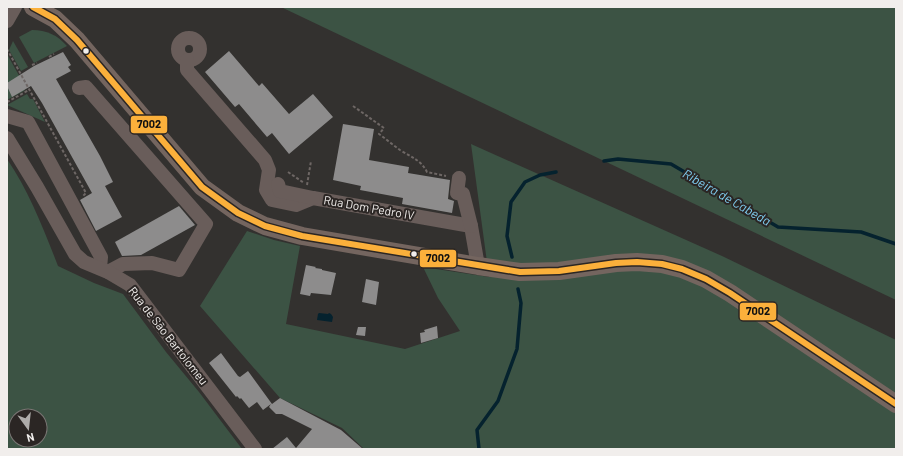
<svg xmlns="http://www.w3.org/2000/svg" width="903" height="456" font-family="Barlow,sans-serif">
<rect width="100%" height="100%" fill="#33312f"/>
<g fill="#3c5344" fill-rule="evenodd">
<polygon points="281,7 896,7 896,300"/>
<path d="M32 30C47 30 57 35 67 46L34 63 19 37Z"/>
<polygon points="13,41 28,67 21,71 9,50"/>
<polygon points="7,54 26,88 24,91 7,100"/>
<polygon points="27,94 30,99 33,99 45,122 7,105"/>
<polygon points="471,144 722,256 896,340 896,449 364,449 342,428 280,398 200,306 247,231 274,240 300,246 286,324 405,349 460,331 438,298 423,267 489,277"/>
<path d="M7 159C29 191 44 230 58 266L94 283 123 294 166 352 199 392 242 449H7ZM16 416H40V440H16Z"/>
</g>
<polygon fill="#05222e" points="319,313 328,314 329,313 331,314 333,317 332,322 317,320 318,314"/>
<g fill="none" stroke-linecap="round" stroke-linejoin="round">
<g stroke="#05222e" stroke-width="3.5">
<polyline points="604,161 618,159 671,164 778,227 861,232 896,244"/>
<polyline points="512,257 507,236 511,202 525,182 540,175 556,172"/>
<polyline points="479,449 477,430 498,401 517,349 521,303 518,289"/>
</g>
</g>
<g fill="#8d8c8c">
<polygon points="229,51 259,86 262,83 289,114 313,94 333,117 289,154 272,133 267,137 239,104 235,107 205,72"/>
<polygon points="63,52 71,65 68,67 71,71 56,79 100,156 113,182 105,186 122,217 96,231 80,200 92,193 42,103 31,86 12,97 7,86 7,83 34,66"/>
<polygon points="343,124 374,129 369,160 409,167 408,173 450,180 448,199 454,201 452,213 402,204 403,198 360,190 361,186 333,180"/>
<polygon points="179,206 195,225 141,255 122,256 115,242"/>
<polygon points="306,265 316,267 315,268 322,269 322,270 336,273 331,295 311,293 310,296 300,294"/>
<polygon points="366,279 379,282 376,305 362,302"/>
<polygon points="437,326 438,338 421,343 420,333 425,332 424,330"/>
<polygon points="358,327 366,327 365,336 356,335"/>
<polygon points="221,353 238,376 240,377 248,371 272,404 280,398 341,430 363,449 272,449 287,437 296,448 312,429 282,414 276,414 269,407 271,404 263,410 257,402 249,408 241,398 240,399 237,396 236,397 209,363"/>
</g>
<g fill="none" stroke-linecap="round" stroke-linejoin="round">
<g stroke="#6e6765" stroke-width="2" stroke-dasharray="3 2" stroke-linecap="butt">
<polyline points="7,49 86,193 83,196"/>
<polyline points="49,57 54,54"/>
<polyline points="32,65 37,63"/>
<polyline points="7,102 29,90"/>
<path d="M353 106 384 128 379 134C386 139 393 145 400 150 411 157 421 160 427 172L446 176"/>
<polyline points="288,172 304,183"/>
<polyline points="307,185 311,161"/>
</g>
<g stroke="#695d5a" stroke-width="14">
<polyline points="7,21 15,7"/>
<circle cx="189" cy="49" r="11"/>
<polyline points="187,60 187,70 265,160 269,170 266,190 272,200 296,205 313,198 471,226 478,266"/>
<polyline points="79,88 86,87 206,224 179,270 152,263 123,264 108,272"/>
<polyline points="7,116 28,122 101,257 100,268"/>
<polyline points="7,138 37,187 75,254 84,262 108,272 130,285 255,449"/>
<polyline points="459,178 457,193 463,194 471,226"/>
<polyline points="278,184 280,191 313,198"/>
</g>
<polyline stroke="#74655f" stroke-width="18" points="33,7 55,19 77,40 202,187 238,213 265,226 302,236 478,266 520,272 559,271 616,263 637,262 662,264 682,269 706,279 730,293 896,404"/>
<defs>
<polyline id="bus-1" points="33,7 55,19 77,40 202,187 238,213 265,226 302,236 520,272 559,271 616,263 637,262 662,264 682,269 706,279 730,293 896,404"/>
</defs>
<use href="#bus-1" stroke="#2b2624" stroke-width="9"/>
<use href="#bus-1" stroke="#fbb03b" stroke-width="6"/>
</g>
<g fill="#f1eeec" stroke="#2b2624" stroke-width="1.5">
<circle cx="86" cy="51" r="3.5"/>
<circle cx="414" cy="254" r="3.5"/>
</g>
<g text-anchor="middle" stroke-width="4" stroke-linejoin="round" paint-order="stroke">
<g font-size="12" fill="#f1eeec" stroke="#2b2624">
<text transform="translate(369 208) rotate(10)" y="4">Rua Dom Pedro IV</text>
<text transform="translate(168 336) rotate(52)" y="4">Rua de São Bartolomeu</text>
</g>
<g font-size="13" font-style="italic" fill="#7fccef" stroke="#2b2624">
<text transform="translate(727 197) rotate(30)" y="5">Ribeira de Cabeda</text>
</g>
</g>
<g stroke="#2b2624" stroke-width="1.5">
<rect x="130" y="115" width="38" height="19" rx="4" fill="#fbb03b"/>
<rect x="419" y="249" width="38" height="19" rx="4" fill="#fbb03b"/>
<rect x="739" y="302" width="38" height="19" rx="4" fill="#fbb03b"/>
</g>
<g font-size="11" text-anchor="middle" font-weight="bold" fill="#111">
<text x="149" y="128">7002</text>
<text x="438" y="262">7002</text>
<text x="758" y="315">7002</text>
</g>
<rect width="903" height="456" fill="none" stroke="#f1eeec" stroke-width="16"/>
<g transform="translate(28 428) rotate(165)"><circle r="19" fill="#2b2624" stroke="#7a7674"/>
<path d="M0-3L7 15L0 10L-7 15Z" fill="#aeacaa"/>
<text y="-6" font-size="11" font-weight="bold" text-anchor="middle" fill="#f1eeec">N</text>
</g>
</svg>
